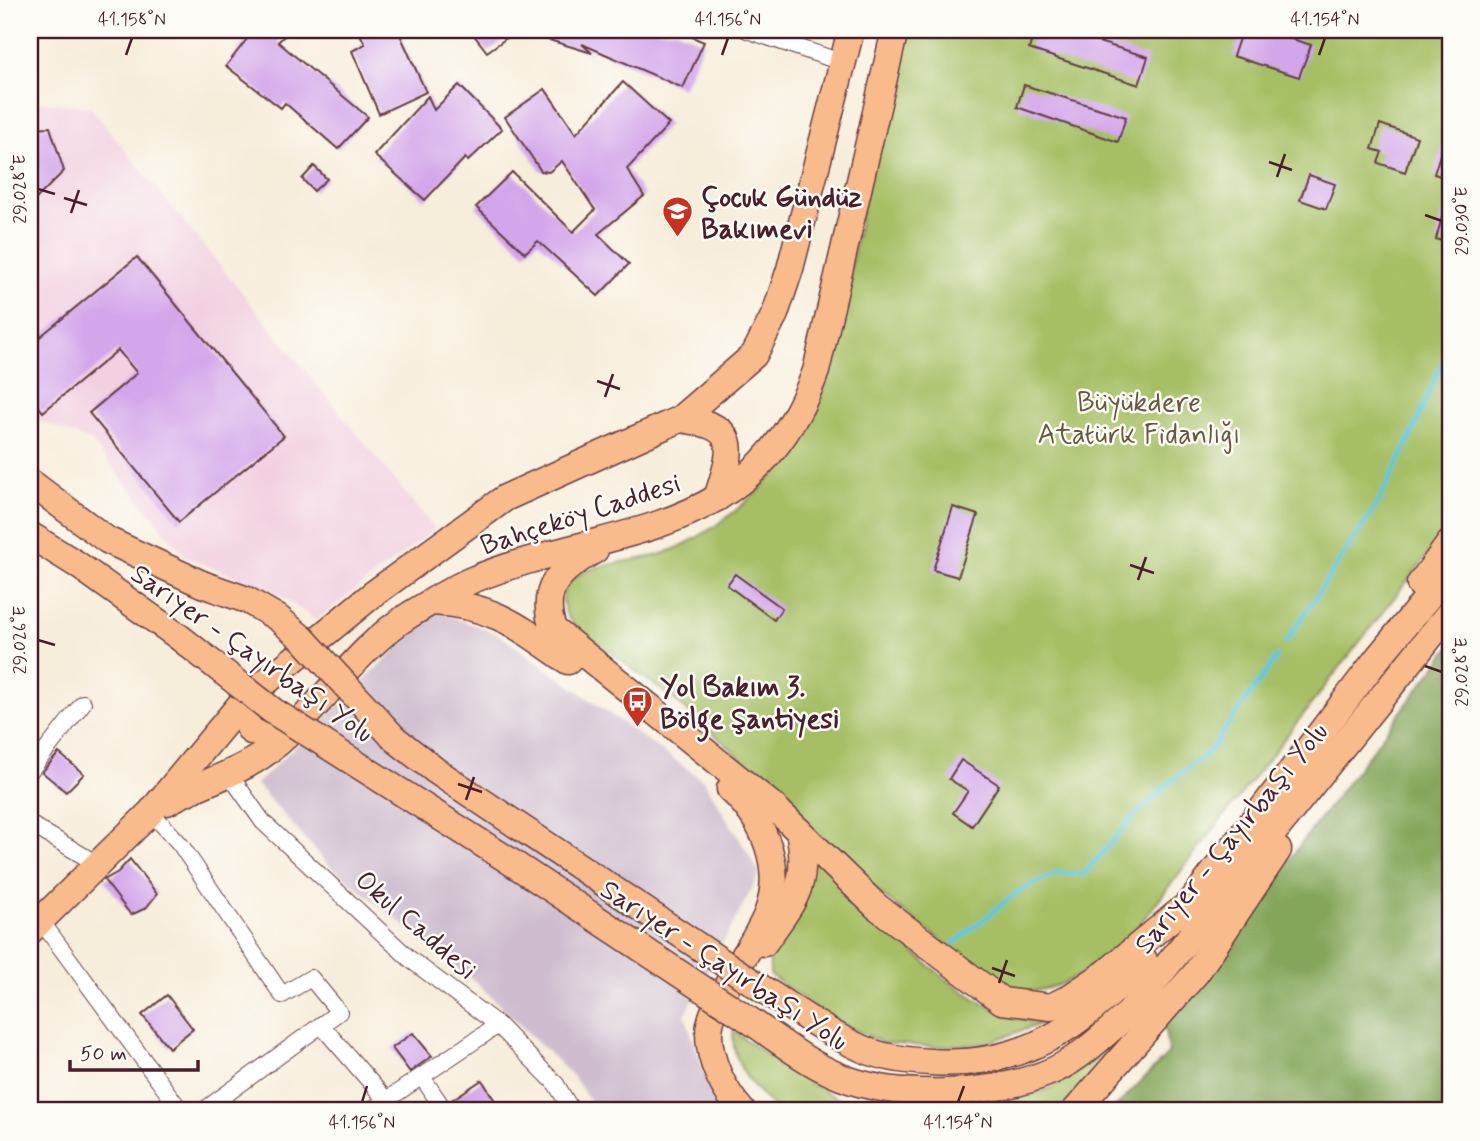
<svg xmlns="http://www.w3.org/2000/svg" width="1480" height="1141" font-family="Mynerve,sans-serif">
<rect width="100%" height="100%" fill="#fdfcf7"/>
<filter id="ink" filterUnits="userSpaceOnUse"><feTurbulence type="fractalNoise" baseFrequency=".0143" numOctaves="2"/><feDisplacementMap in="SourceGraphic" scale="14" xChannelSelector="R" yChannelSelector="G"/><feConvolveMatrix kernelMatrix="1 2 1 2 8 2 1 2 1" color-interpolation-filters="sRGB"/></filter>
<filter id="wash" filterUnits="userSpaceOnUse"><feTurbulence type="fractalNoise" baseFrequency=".00686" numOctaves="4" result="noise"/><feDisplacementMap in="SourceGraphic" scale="28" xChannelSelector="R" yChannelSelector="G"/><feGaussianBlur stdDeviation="1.57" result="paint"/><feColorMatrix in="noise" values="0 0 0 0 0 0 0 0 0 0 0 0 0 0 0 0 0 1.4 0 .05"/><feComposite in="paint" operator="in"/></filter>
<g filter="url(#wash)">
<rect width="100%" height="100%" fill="#f7eddb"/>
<polygon fill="#f2cfe1" points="30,101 90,107 435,529 316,620 274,591 186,557 91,441 30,417"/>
<polygon fill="#cfbdcf" points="436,611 498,634 704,781 760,873 685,1015 709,1087 728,1111 596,1111 574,1077 478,984 330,866 256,784"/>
<g fill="#a6bf65" stroke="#786f48" stroke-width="2">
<path d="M904 30H1450V526L1139 925C1101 961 1062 1000 1006 990L879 893 730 748 677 702 573 624C563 612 558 595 570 582 587 562 641 562 665 553 707 537 742 508 772 477 839 410 841 307 860 220 873 157 889 93 904 30Z"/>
<path d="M812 852C870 909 960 1016 1043 1023L987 1043 937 1047 883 1043 828 1017 770 975 769 940Z"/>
<path d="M733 1031C778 1061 825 1102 878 1111H778C753 1087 732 1068 733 1031Z"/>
<polygon points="1121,1044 1061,1111 969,1111 967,1109 1003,1104 1051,1088"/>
</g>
<polygon fill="#84a65a" stroke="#676242" stroke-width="2" points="1450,647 1450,1111 1112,1111 1169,1053 1164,1025"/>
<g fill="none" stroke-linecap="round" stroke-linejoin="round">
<g stroke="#60c7dc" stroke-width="5">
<polyline points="1286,642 1378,503 1409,441 1450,343"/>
<polyline points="954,943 1019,891 1057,873 1084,874 1135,815 1170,782 1209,752 1277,657"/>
</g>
</g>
<g id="blocks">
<g fill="#d3a5ea">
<polygon points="254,30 290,30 278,42 368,117 338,149 285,103 281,108 226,66"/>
<polygon points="358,30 398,30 426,92 379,114 352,51 365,44"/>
<polygon points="470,30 518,30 487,52"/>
<polygon points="527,30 676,30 704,42 683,88 582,44 592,53 526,33"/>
<polygon points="1035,30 1059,30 1148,57 1139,85 1029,49"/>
<polygon points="1242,30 1264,30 1311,45 1299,77 1233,56"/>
<polygon points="623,82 669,124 627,169 644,196 598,234 629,264 598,296 538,241 525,253 476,207 512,172 573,232 595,210 562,161 549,172 541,171 505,117 545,89 576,134"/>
<polygon points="459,85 502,129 468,161 465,158 425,200 374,155 428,96 434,110"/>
<polygon points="1024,85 1126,117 1118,142 1017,107"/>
<polygon points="1380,124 1417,137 1405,172 1378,163 1382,152 1372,149"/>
<polygon points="50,127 64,171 30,205 30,128"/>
<polygon points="1447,132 1450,132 1450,179 1434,174"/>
<polygon points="314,166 327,179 314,191 302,179"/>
<polygon points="1309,175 1335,184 1326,209 1300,200"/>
<polygon points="1446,202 1450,202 1450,244 1436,239"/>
<polygon points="137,257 284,436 179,522 89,413 137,373 118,350 43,412 30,396 30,345"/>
<polygon points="953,507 978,515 958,577 933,570"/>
<polygon points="735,574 782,608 774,620 727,585"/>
<polygon points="59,753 84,774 66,792 42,772"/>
<polygon points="961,760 999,785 972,826 953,813 968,791 949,779"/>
<polygon points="130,859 157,894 146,908 131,915 104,880 118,872"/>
<polygon points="167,995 193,1029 169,1048 142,1015"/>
<polygon points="413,1033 432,1056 410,1072 392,1048"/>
<polygon points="482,1080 497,1104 487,1111 461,1111 453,1099"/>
</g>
</g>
</g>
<g filter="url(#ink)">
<use href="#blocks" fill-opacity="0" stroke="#643e45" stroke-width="2"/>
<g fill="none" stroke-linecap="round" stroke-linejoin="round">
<defs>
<g id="street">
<polyline points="747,30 841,62"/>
<polyline points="30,771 83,703"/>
<polyline points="229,774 263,822 411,960 498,1025 556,1084 572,1111"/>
<polyline points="151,812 180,844 282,995 311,978 339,1012 203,1111"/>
<polyline points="30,824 97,864"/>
<polyline points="41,921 181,1111"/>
<polyline points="321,1025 386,1100"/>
<polyline points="422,1077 445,1111"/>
<polyline points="370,1111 498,1025"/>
</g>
<g id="primary">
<path d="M680 419C742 426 733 448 717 498"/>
<polyline points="30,482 107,540 202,584"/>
<polyline points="30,535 78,565 179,637"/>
<path d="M595 550C560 570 539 587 553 629L774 807 876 906 1002 1001 1051 1007 1067 999 1106 973 1192 901"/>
<polyline points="1420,584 1450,543"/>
<path d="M432 602C494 605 519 627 568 661"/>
<polyline points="245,699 242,716 251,731 279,742"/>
<path d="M730 789C764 820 785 868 767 914 758 936 742 958 731 979 722 995 709 1015 709 1034 709 1061 724 1091 742 1111"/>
<path d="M167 802C207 779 243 774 278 743 324 703 359 646 411 614 431 602 451 589 472 580 613 522 752 545 816 371L895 30"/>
<polyline points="1182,914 1377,659 1450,570"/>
<polyline points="30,931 151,812 245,699 372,595 505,498 680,419 754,355 775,314 790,269 851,30"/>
<path d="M764 943C794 900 810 886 799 831"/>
<path d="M761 988C794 1009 827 1033 863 1049 884 1058 908 1061 931 1062 1025 1068 1082 1026 1144 960"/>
<path d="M745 1017C776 1038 806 1063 841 1077 899 1100 995 1096 1052 1071 1081 1058 1105 1034 1129 1013L1450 612"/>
<polyline points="1075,1111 1196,973 1278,850"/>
</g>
</defs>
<use href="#street" stroke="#643e45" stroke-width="18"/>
<use href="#primary" stroke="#643e45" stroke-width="29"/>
<use href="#street" stroke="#fff" stroke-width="16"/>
<use href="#primary" stroke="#fabb8c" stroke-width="26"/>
<defs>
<g id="primary-bridge">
<polyline points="202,584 247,600 278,618 303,639 395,739 436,771 761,988"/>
<polyline points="179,637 273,711 505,858 745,1017"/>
</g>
</defs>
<use href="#primary-bridge" stroke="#643e45" stroke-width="29" stroke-linecap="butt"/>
<use href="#primary-bridge" stroke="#fabb8c" stroke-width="26"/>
</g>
</g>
<path fill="none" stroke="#4a1f2b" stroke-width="2.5" d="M126 55 132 38M722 55 728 38M1319 55 1325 38M1269 162 1292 170M1277 177 1285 154M38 189 55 194M64 198 87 205M71 213 79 190M1425 215 1442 221M597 381 620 389M605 397 613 374M1130 565 1154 573M1138 580 1146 557M38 640 55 645M1425 666 1442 672M458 784 482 792M466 800 474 777M992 968 1015 976M999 983 1007 960M362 1102 367 1086M958 1102 964 1086"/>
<defs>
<symbol id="school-pin" viewBox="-11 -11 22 30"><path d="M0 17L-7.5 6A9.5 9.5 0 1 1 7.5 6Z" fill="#c8321e" stroke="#fdfcf7"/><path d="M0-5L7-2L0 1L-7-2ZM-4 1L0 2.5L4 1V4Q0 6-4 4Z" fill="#fff"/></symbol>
<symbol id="bus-pin" viewBox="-11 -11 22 30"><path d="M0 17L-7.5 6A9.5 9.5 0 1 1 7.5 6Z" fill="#c8321e" stroke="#fdfcf7"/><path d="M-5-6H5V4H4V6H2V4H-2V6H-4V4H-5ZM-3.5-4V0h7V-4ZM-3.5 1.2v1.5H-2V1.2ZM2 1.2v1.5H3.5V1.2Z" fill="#fff"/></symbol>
</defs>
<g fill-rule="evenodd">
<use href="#school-pin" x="660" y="194" width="35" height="47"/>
<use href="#bus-pin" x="620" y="684" width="35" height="47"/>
</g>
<g text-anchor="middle" stroke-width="5" stroke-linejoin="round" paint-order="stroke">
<g font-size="28" font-weight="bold" fill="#4a1f2b" stroke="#fdfcf7" text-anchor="start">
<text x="701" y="206">Çocuk Gündüz<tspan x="701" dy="32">Bakımevi</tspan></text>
<text x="660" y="696">Yol Bakım 3.<tspan x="660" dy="32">Bölge Şantiyesi</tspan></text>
</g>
<g font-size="28" fill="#6a573f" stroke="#fdfcf7">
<text x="1139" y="411">Büyükdere<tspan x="1139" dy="32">Atatürk Fidanlığı</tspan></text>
</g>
<g font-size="28" fill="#4a1f2b" stroke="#fdfcf7">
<text transform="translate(580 513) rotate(-18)" y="10">Bahçeköy Caddesi</text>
<text transform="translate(253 652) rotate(35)" y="10">Sarıyer - Çayırbaşı Yolu</text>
<text transform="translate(1230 837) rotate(-51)" y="10">Sarıyer - Çayırbaşı Yolu</text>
<text transform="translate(417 924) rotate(41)" y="10">Okul Caddesi</text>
<text transform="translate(725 964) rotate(33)" y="10">Sarıyer - Çayırbaşı Yolu</text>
</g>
</g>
<rect width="1480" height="1141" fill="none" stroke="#fdfcf7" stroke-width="77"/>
<path d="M70 1060v10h128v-10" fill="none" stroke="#4a1f2b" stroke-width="3.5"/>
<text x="80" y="1060" font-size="21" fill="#4a1f2b" stroke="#fdfcf7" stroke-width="5" paint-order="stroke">50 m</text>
<rect x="38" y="38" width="1404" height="1064" fill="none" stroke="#4a1f2b" stroke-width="2.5"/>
<g font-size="18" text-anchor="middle" fill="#4a1f2b">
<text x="132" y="25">41.158°N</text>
<text x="728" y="25">41.156°N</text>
<text x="1325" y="25">41.154°N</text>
<text transform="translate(19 189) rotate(-90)" y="6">29.028°E</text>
<text transform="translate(1461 221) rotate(-90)" y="6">29.030°E</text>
<text transform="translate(19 640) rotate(-90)" y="6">29.026°E</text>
<text transform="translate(1461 672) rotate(-90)" y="6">29.028°E</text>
<text x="362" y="1128">41.156°N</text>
<text x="958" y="1128">41.154°N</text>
</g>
</svg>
